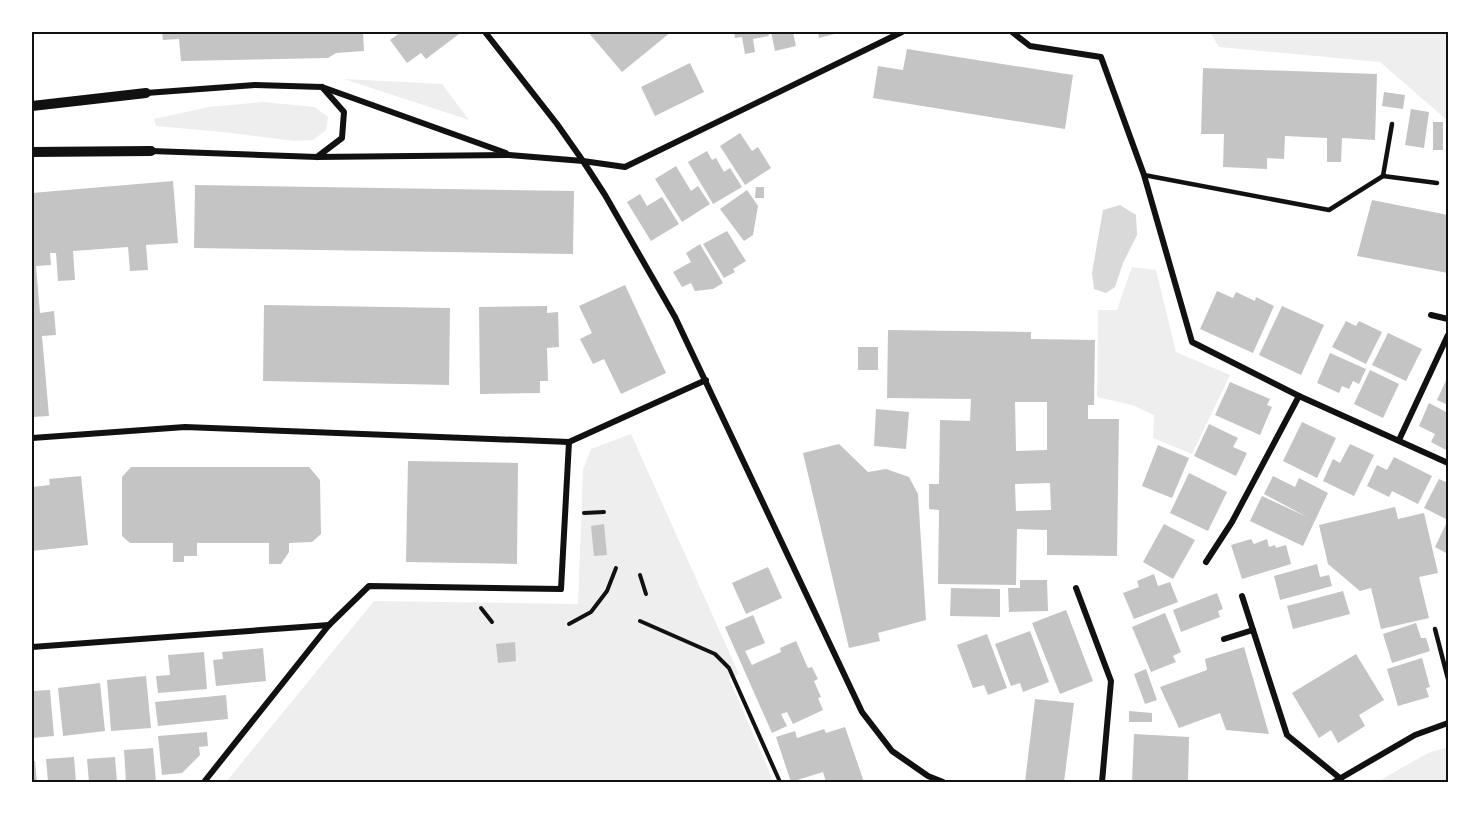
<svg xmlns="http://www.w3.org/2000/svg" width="1480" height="814" font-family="'Roboto Serif',serif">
<rect width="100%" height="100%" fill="#fff"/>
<g fill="#eee">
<polygon points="1210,32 1448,32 1448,121 1380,62 1219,47"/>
<polygon points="344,79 442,84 469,120"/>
<polygon points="263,102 315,107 328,117 326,130 313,140 295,141 223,132 156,126 154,119 209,107"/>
<polygon points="1132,267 1156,270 1176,352 1230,375 1192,454 1153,438 1154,415 1132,405 1097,397 1098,310 1117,310"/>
<polygon points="631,434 739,674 729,679 774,782 226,782 374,601 578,604 583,470 591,449"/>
<polygon points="1448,747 1448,782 1377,782 1428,753"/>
</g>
<polygon fill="#d9d9d9" points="1120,205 1136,215 1137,235 1123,263 1115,287 1106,293 1094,289 1092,273 1103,210"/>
<g fill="#c4c4c4" fill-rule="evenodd">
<polygon points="162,32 363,32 364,51 336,53 328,58 181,61 179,39 163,40"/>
<polygon points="401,32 457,32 459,34 426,59 421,53 407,63 390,40"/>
<polygon points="588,32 671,32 622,72"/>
<polygon points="734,32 768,32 769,36 753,39 755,52 745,54 742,37 735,38"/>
<polygon points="771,32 793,32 796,46 775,51"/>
<polygon points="818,32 842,32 819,38"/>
<polygon points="907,49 1073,75 1065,129 873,98 878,66 903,70"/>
<polygon points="690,63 704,92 655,116 641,87"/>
<polygon points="1203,68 1377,74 1375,140 1342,138 1341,162 1327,162 1327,138 1285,136 1284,159 1267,158 1267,169 1223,167 1224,134 1201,134"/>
<polygon points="1384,92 1405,95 1403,109 1382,106"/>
<polygon points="1411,109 1429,112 1424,148 1405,145"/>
<rect x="1433" y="122" width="10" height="28"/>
<polygon points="740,133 752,151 758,147 771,168 745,185 720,146"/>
<polygon points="707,151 712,160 716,158 724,172 730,168 742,187 713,204 688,162"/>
<polygon points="676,166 691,191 698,186 710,204 682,222 655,179"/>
<polygon points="173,181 178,243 146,245 148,270 130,271 128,247 73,251 75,280 58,281 56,253 50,253 51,265 36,266 40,313 54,311 56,335 42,336 49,416 32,417 32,193"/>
<polygon points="195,185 574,191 573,254 194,248"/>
<polygon points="756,187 764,187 764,198 755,198"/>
<polygon points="747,190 758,206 753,235 744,241 720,209"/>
<polygon points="640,194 647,206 662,197 679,224 651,241 627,202"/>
<polygon points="1372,200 1448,215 1448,273 1357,256"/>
<polygon points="727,231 746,261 733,269 735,272 724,278 703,244"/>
<polygon points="700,244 723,283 713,289 695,291 691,283 682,287 673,272 691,262 686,253"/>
<polygon points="625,285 666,373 621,394 604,359 593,364 580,339 592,333 579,306"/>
<polygon points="1217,291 1233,298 1236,292 1255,301 1256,297 1274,306 1253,353 1200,329"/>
<polygon points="264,305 450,308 449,385 263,381"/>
<polygon points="547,306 547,313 558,312 559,347 547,348 548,381 540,381 540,393 480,394 479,307"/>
<polygon points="1282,306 1324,325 1301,375 1259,355"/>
<polygon points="1346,321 1356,326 1359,321 1382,332 1366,364 1332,347"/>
<path d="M888 330 1031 332V339L1095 340 1094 405H1088V419H1119L1117 556 1047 555V530L1017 529 1016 585 938 584 939 510 929 509V484H939L940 420 970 421 971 399 887 398ZM1015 402H1047V450L1016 451ZM1050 483 1051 510 1016 511 1015 484Z"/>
<polygon points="1388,333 1422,349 1406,381 1372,365"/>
<rect x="858" y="347" width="20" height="23"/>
<polygon points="1330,353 1366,369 1359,384 1353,381 1349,389 1342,386 1339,393 1317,383"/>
<polygon points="1370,370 1399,384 1383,418 1354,404"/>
<polygon points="1448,376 1448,405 1437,400"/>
<polygon points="1230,382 1270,399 1267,405 1272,407 1260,435 1215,415"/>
<polygon points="1429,403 1448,413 1448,451 1431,442 1435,434 1419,426"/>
<polygon points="876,409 909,412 906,449 874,446"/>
<polygon points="1302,422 1336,438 1317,478 1283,461"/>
<polygon points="1209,424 1238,438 1233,447 1247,453 1236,476 1194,456"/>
<polygon points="839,444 868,472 886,469 909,477 918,494 926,620 878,633 880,641 849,648 803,453"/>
<polygon points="1350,444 1374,455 1354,496 1323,481 1333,459 1340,463"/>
<polygon points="1158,445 1189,458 1172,498 1142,486"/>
<polygon points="1394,457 1432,476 1418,504 1392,491 1389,497 1367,486 1377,465 1387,470"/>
<polygon points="408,461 518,463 517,564 406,562"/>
<polygon points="131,467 309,467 320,480 321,534 312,542 289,543 289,552 281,564 269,564 269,543 197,543 197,556 184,556 184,562 173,562 173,543 130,543 122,536 122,477"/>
<polygon points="1189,473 1227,492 1208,531 1170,513"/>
<polygon points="81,476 88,545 32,551 32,487 50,485 49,479"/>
<polygon points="1273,476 1295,487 1299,478 1328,493 1303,546 1250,521 1262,496 1307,517 1264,494"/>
<polygon points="1439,479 1448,483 1448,520 1424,508"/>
<polygon points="1395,507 1398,519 1424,513 1438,573 1419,577 1429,618 1381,629 1371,588 1360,591 1328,564 1319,525"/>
<polygon points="604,524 607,555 594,556 591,526"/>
<polygon points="1164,524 1195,540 1173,579 1143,562"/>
<polygon points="1446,524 1448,526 1448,554 1435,547"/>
<polygon points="1251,539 1254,544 1267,539 1269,547 1275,545 1276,548 1286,545 1291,564 1242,579 1231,545"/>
<polygon points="1317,564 1320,577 1329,575 1332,586 1280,600 1274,576"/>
<polygon points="768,567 782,598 746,614 732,583"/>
<polygon points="1154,574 1158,586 1170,582 1178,602 1134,619 1123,593 1139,587 1137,581"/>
<polygon points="1020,580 1047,580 1048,611 1009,612 1008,588 1020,588"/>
<polygon points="951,588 1000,589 1000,617 950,616"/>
<polygon points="1343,591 1350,614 1293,629 1287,606"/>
<polygon points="1217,593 1223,609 1218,611 1220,617 1181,632 1173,610"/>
<polygon points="1066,610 1093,681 1060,694 1032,623"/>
<polygon points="1165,613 1181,652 1173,656 1176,662 1151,672 1132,627"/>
<polygon points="753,615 765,643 745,651 752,665 781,652 780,648 796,641 808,668 812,667 818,679 814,681 821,697 818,698 823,710 793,724 787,712 781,714 787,726 772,733 725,627"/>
<polygon points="1416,623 1421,638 1426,638 1430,651 1392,663 1383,634"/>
<polygon points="1030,631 1049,682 1023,692 1020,683 1011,686 995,644"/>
<polygon points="987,634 1007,688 988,695 984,685 973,688 957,645"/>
<polygon points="515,642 516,661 498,663 496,644"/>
<polygon points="1244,647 1269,734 1226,730 1220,713 1179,728 1160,687 1207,670 1205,659"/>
<polygon points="263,648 266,681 216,686 213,660 223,659 222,652"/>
<polygon points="204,652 207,689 158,693 156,676 170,675 168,655"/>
<polygon points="1356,654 1384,700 1359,715 1365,726 1338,743 1331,730 1319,738 1292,693"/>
<polygon points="1422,658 1430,687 1426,688 1429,697 1398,706 1387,669"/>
<polygon points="1146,669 1157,700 1145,704 1134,674"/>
<polygon points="146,676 151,728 111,731 107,680"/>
<polygon points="100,683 105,731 63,736 58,688"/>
<polygon points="50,690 54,736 32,738 32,691"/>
<polygon points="226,695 228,719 158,726 155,702"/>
<polygon points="1035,699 1074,703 1064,782 1042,781 1042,782 1025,782"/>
<polygon points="1129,711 1152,713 1152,722 1129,722"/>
<polygon points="845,727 864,782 826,782 823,772 791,782 776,737 795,731 797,738 824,729 826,733"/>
<polygon points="207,732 208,746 199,747 200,755 182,773 162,775 158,736"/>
<polygon points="1134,734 1189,737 1188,782 1132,782"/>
<polygon points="153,748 156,782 126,782 124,750"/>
<polygon points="74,757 76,782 48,782 46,759"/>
<polygon points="115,757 117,782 89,782 87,759"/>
<polygon points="32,761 35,761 37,782 32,782"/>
</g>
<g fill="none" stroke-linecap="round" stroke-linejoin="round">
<g stroke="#111" stroke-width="4">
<polyline points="584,513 604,512"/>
<polyline points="640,575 646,594"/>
<polyline points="481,608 492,622"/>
<polyline points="640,621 715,654 729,668 780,782"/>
<polyline points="569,624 591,612 607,591 616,568"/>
</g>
<g stroke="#111" stroke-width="4.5">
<polyline points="1144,175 1329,210 1383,176 1437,183"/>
<polyline points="1383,176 1392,124"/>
<polyline points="1435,629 1448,679"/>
</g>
<g stroke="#111" stroke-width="6">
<polyline points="485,32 557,124 583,161 605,195 675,317 862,712 892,751 928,776 943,782"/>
<polyline points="1012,32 1030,46 1101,57 1144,175 1192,342 1299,396 1448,463"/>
<polyline points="146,93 255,85 322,87 506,153"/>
<polyline points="151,151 317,157 509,155 583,161 625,167 902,32"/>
<polyline points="317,157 342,138 344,112 322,87"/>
<polyline points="1431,315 1448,319"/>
<polyline points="32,438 185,427 569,442 706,380"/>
<polyline points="1399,440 1448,335"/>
<polyline points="1206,562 1232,522 1299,396"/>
<polyline points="1076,588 1111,681 1102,782"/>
<polyline points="1242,596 1287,735 1341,779"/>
<polyline points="1224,639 1253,630"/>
<polyline points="32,647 329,625"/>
<polyline points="204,782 329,625 369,586 561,589 569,442"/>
<polyline points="1334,782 1415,735 1448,723"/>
</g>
<g stroke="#111" stroke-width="10">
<polyline points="32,106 146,93"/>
<polyline points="32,152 151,151"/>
</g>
</g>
<rect width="1480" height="814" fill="none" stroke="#ffffff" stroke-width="66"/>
<rect x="33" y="33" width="1414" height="748" fill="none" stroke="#111" stroke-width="2"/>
</svg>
